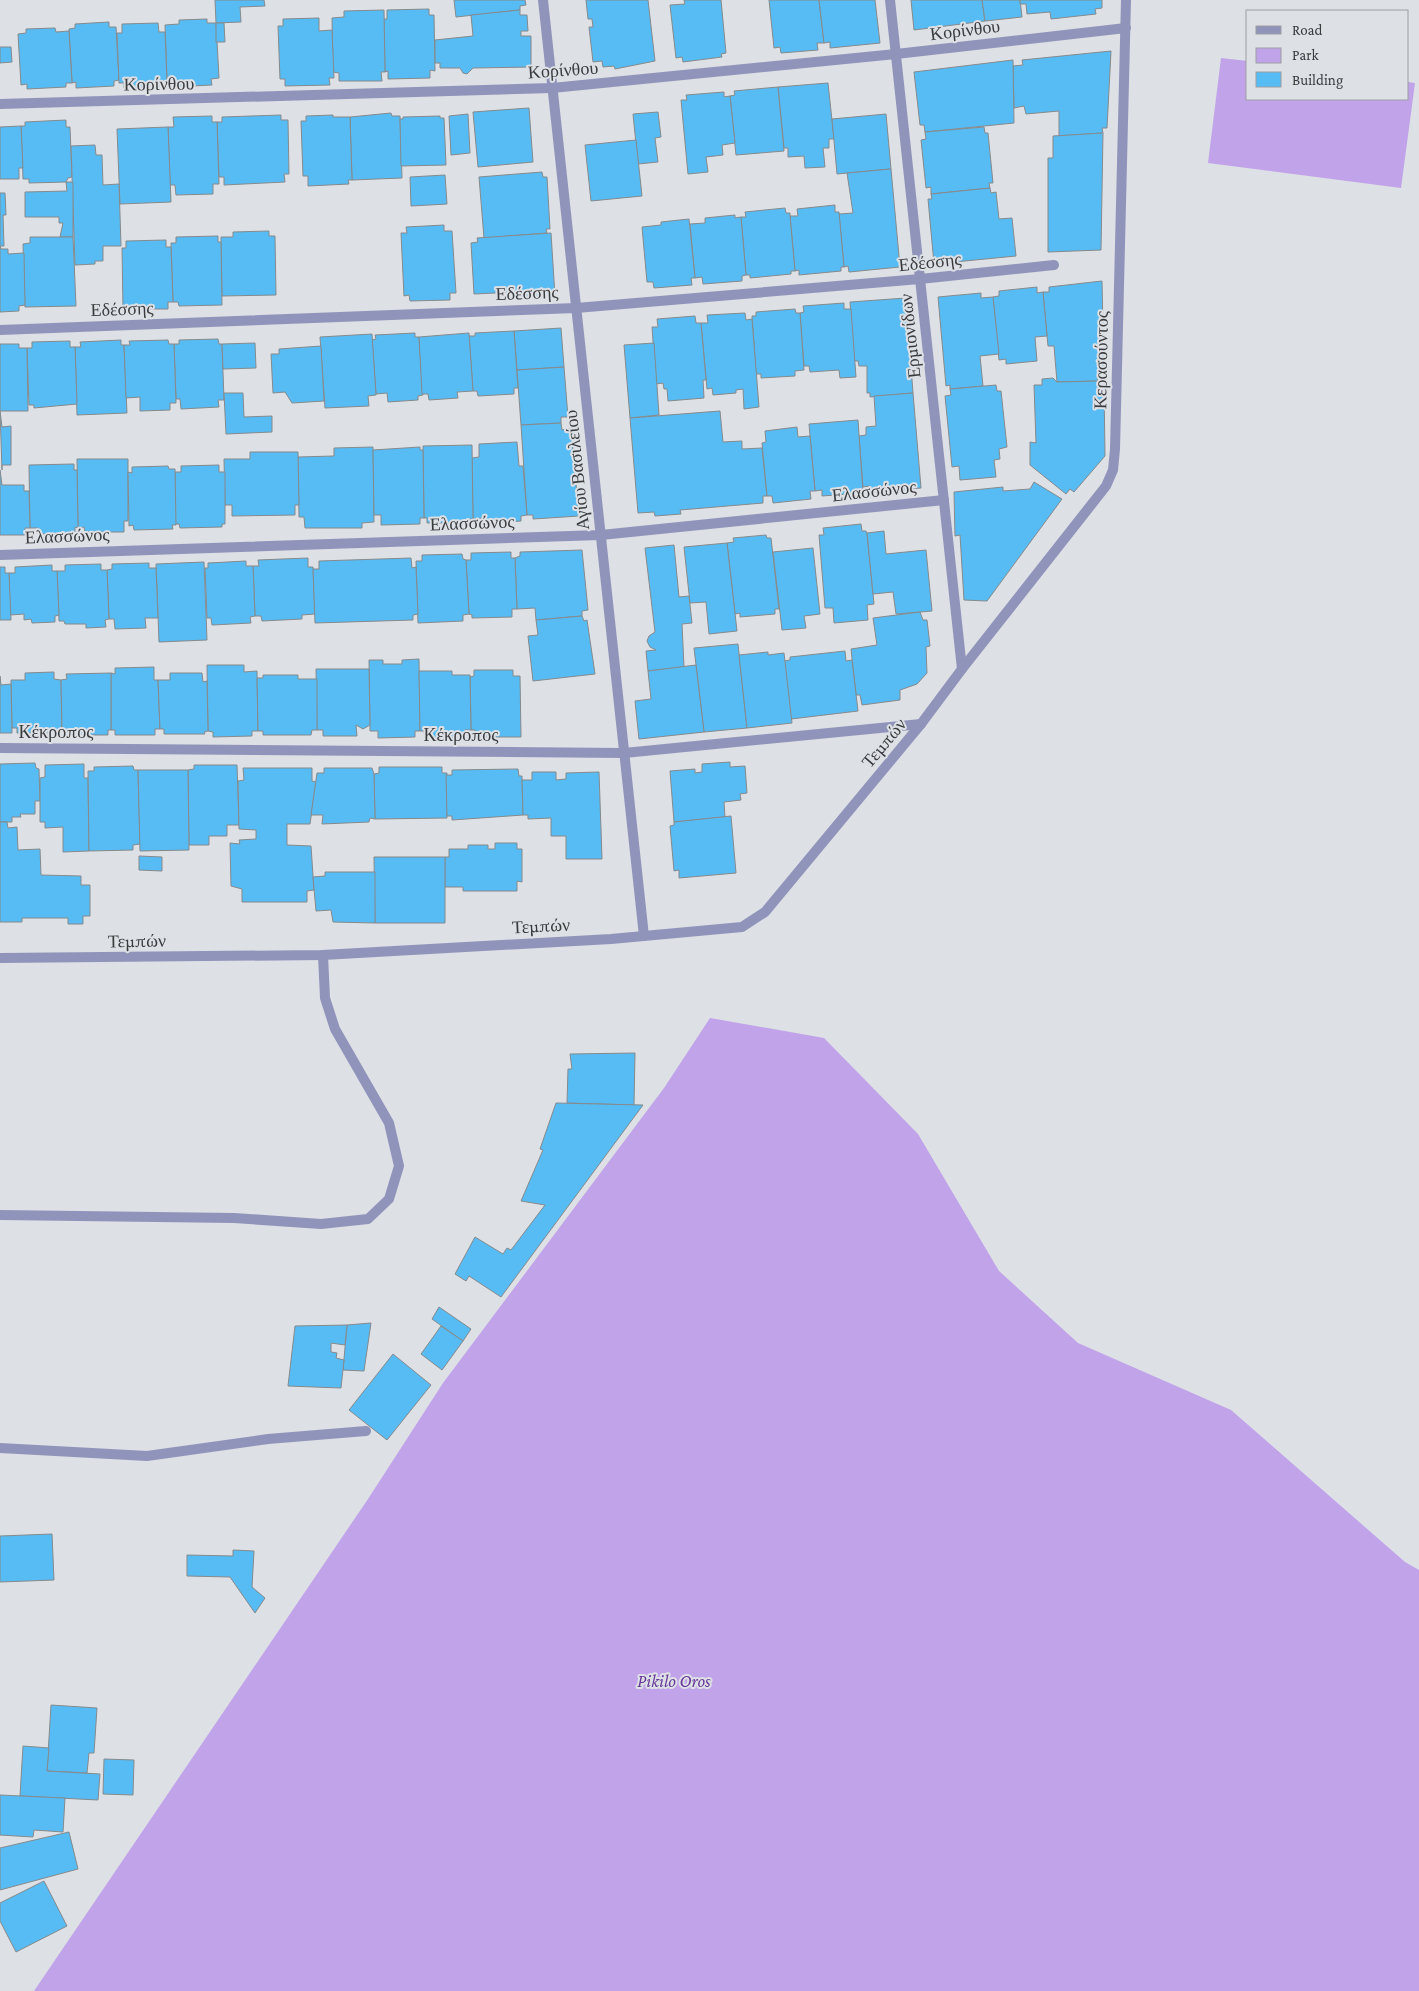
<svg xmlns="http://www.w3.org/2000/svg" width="1419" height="1991" font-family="'Crimson Pro',serif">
<rect width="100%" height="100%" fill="#dde0e5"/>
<g fill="#c1a3ea">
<polygon points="1221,58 1248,61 1248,99 1408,99 1408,82 1415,83 1401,188 1208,163"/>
<polygon points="710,1018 824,1038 918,1134 999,1271 1078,1343 1231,1410 1405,1562 1419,1570 1419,1991 34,1991 368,1499 443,1383 664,1088"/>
</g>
<g fill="#57bcf3" stroke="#858a8d">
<polygon points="215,0 264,0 265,6 240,7 241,22 216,23"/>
<polygon points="454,0 525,0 526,5 520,6 520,10 456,17"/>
<polygon points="586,0 648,0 655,61 615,69 614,66 603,67 602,61 593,62 589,27 593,27 592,19 588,19"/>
<polygon points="684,0 721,0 726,53 721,54 722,57 683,62 682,57 676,58 670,5 685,4"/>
<polygon points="769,0 819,0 824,43 817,43 818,50 781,53 780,47 774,48"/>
<polygon points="819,0 875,0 880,43 830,48 830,42 824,43"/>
<polygon points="911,0 982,0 985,21 914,30"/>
<polygon points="982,0 1020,0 1022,17 985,21"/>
<polygon points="1020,0 1102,0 1102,8 1095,9 1096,14 1051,19 1050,12 1027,14 1026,4 1020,4"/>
<polygon points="429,9 429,15 434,15 435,71 430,70 430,78 388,79 388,71 385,72 384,19 387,19 387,10"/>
<polygon points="384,10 385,72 381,72 382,81 339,81 339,73 333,72 332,18 344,17 344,11"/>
<polygon points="520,10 520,15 527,15 528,31 521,31 521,36 531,36 531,67 473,68 467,74 463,73 460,68 440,68 440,63 435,63 435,40 473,36 471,15"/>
<polygon points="319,18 319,31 332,30 334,78 329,78 330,85 285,86 285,79 280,79 278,26 283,26 283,19"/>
<polygon points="207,19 207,23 216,23 219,78 211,79 212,85 172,87 172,81 167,81 165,25 179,24 179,20"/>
<polygon points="109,22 109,27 116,27 119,80 114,81 114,86 76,88 76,82 72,83 69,29 75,28 75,24"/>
<polygon points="158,23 159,32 165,32 167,81 163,81 163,86 124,88 124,83 119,83 117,33 122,33 122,24"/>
<polygon points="216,23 224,23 225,42 216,42"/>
<polygon points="55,28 56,32 69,31 72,83 66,83 66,87 27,89 27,84 21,85 18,34 26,33 26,29"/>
<polygon points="0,47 11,47 12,62 0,63"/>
<polygon points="1111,51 1107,128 1102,128 1103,133 1059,136 1059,111 1026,114 1024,106 1014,108 1013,66 1023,65 1022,60"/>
<polygon points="1013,60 1014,123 925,132 924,125 920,125 914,72"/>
<polygon points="828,83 834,139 829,139 829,148 823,148 825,167 805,168 804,156 788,157 788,148 784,148 778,87"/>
<polygon points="778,87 784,151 736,155 730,96 735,95 734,91"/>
<polygon points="724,92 724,97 730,96 735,143 722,145 723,155 706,157 708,172 688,174 681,100 687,100 686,95"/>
<polygon points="529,108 533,162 478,167 473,112"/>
<polygon points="658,112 661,137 655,138 658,162 638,164 633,114"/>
<polygon points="391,113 392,116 400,116 402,178 352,180 350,117"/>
<polygon points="468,114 470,153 451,155 449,116"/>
<polygon points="886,114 891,169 837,174 832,119"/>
<polygon points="281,115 281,120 288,120 289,174 284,174 285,182 224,185 224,177 219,177 217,122 222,122 222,117"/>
<polygon points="333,115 333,117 350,117 352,180 348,180 349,184 308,186 308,176 303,176 301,121 306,121 306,116"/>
<polygon points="212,116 212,122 217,122 219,184 213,184 213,194 176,195 175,185 170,185 168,127 174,127 173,117"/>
<polygon points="440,116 440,118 444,118 446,165 401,166 400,119 403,119 403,117"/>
<polygon points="66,120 66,127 70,127 72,177 68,178 66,182 29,183 29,179 23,179 21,126 25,126 25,122"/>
<polygon points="21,126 23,168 19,168 19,179 0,179 0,127"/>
<polygon points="168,127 171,202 120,204 117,129"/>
<polygon points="984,127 985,133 988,133 993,183 989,183 990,188 931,194 931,187 926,188 921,140 926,139 925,132"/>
<polygon points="1103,133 1101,250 1048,252 1048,158 1053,158 1053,136"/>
<polygon points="636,140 642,196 591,201 585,145"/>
<polygon points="95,145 96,155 102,155 103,185 119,184 121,246 103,246 103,261 95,261 95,264 75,265 71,146"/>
<polygon points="891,169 900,267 849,272 848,266 844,267 839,214 853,213 847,173"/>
<polygon points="542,172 543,177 547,177 550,229 546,229 547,233 484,238 479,177"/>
<polygon points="445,175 447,204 411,206 410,177"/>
<polygon points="66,182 73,182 73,237 60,237 63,223 59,223 59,217 25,217 25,192 67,191"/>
<polygon points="990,188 991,193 996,192 999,219 1012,218 1016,256 934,264 928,199 932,199 931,194"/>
<polygon points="0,193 5,193 6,215 3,215 4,246 0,246"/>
<polygon points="835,205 835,212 839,212 844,267 841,267 841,271 799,275 799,270 795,271 790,216 798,216 797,209"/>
<polygon points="785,208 786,213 790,213 790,216 795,271 791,271 791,274 750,278 750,275 746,275 741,217 746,217 745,212"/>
<polygon points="735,215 735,218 741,217 746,275 742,276 742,281 703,284 702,277 695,278 690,224 705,223 705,218"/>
<polygon points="689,219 695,278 691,278 692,285 654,288 653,282 647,282 642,227 661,225 661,222"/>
<polygon points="444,225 444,231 452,231 456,293 450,293 450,300 410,301 409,295 404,296 401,233 407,233 406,227"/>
<polygon points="269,231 269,236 275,236 276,295 222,296 221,237 233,237 233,232"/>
<polygon points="551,233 555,296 518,298 517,292 474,294 471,243 478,242 477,238"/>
<polygon points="218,236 218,242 221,242 222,305 179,306 178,302 173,302 171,243 176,243 176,237"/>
<polygon points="30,237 73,237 76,306 25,307 23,244 30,243"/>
<polygon points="166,240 166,247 171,247 173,302 168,302 168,309 123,309 122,248 126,248 126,241"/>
<polygon points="0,246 1,249 8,249 8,254 24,253 25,305 19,306 19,311 0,312"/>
<polygon points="1102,281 1104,376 1097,376 1098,381 1057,382 1054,346 1048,346 1043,292 1049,292 1049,287"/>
<polygon points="1037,287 1037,293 1043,292 1047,336 1035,337 1037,361 1006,364 1006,359 999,360 993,297 999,296 999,291"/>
<polygon points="981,293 981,298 993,297 999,354 980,356 983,386 950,389 950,385 946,386 938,297"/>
<polygon points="906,298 913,393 870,397 870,393 867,393 867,366 859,366 858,361 854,361 850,302"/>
<polygon points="844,303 844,309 851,309 856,377 840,378 839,370 810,372 809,366 804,366 800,313 804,312 803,306"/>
<polygon points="795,309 796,313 800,313 804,370 795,371 795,376 761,378 761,374 756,374 752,316 756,316 756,312"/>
<polygon points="745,313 746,320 752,319 759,407 744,409 743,389 736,390 736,393 713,395 712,388 707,389 701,323 708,323 707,315"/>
<polygon points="695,316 696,323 701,323 706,380 703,380 704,398 668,401 667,389 664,389 663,383 656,384 652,327 658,327 657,319"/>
<polygon points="561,328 564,367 517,370 514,331"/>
<polygon points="514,331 518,388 514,388 514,394 478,396 477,391 473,391 469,336 475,336 475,333"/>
<polygon points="415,333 415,337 419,337 423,395 418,396 418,400 388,402 387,393 376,394 372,340 376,339 375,335"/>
<polygon points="469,333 473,391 457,392 458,398 429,400 428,394 422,394 419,337"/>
<polygon points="372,334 376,395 368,396 369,406 325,408 320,337"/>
<polygon points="218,339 219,344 222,344 224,400 218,400 219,407 181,409 180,399 176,399 174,344 179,344 179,340"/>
<polygon points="121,340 121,345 124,345 127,413 77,415 75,347 81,347 80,342"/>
<polygon points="168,340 169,344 174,344 176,403 170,403 170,410 140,411 140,397 126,398 124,345 130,345 129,341"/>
<polygon points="70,341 70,347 75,347 77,404 34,408 34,405 29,405 27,348 32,348 32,342"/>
<polygon points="255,343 256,368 223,369 222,344"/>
<polygon points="654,343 659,415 630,418 624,345"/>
<polygon points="0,344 19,344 19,348 27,348 28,411 0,411"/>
<polygon points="321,346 324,401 292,403 285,392 273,393 271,354 279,354 279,349"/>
<polygon points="564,367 568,417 561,417 561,423 521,425 517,370"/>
<polygon points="1053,378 1057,382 1098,381 1098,386 1104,387 1105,456 1074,492 1070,489 1066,494 1030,465 1030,442 1036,443 1034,385 1042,385 1042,379"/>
<polygon points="996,385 997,391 1001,391 1007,447 999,449 1000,459 994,460 996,477 960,480 959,466 952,467 945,396 951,395 950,389"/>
<polygon points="224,393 243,393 244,417 272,416 272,432 226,434"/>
<polygon points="913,393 921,488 871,492 870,486 863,487 859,436 866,435 866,427 876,426 874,396"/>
<polygon points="0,411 2,427 11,426 11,465 2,465 2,470"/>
<polygon points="720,411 723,442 742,441 742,449 762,448 767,496 763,496 763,503 680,510 681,514 655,516 654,512 638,513 630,418"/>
<polygon points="858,420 863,493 822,496 822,490 815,491 809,424"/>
<polygon points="561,423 562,430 571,428 579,516 533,519 533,515 527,515 521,425"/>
<polygon points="797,427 798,437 810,436 815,491 810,491 811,499 773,503 772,496 767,496 762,443 766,442 765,431"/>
<polygon points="517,442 519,466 523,466 527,515 521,516 521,521 482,524 482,518 473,519 472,458 479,457 479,444"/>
<polygon points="472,445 473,519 470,519 470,523 427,523 427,518 424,518 423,446"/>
<polygon points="373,447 374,522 362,523 362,528 305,528 304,517 299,517 298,457 334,456 334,448"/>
<polygon points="420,447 420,450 423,450 424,518 420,518 420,524 381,525 381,515 374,515 373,450"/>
<polygon points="250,452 298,452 299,505 295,505 295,515 232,516 232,505 225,505 224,459 250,459"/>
<polygon points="77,459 128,459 128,521 124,521 124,532 85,532 84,527 78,528"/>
<polygon points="74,464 74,470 77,470 78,528 75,527 75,534 38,534 38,528 30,528 29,465"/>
<polygon points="219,465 219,472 225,472 225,524 222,524 222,527 180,528 179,524 175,524 175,472 181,472 181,466"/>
<polygon points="168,466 169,469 175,469 176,525 172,525 173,529 134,530 133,525 129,526 128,472 132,473 132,467"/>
<polygon points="0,470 2,485 24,485 24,491 29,491 30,528 25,528 25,535 0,535"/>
<polygon points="1034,482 1062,499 987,601 964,600 960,535 955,536 954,492 1003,487 1003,491 1030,489"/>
<polygon points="861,524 862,531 866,531 867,533 874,604 867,605 868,620 834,623 833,608 825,608 819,535 824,535 823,528"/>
<polygon points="884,531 886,554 926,550 932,611 896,614 893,592 873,594 867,533"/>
<polygon points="766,535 767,538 771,538 779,609 775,609 775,614 740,617 740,613 735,614 727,543 734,542 733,538"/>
<polygon points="727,543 737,631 709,634 706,602 690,603 684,547"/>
<polygon points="674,545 679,597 689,596 692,623 682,624 684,667 648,671 646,651 656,650 650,647 647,641 649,636 655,632 645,548"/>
<polygon points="813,548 820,614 804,616 806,628 782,630 773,552"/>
<polygon points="582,550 588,610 582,611 582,616 536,620 535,608 517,609 515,558 520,556 520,552"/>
<polygon points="511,552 511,558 515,558 517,609 512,609 512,617 472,618 472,615 469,614 466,560 471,560 471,553"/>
<polygon points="462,554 463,559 466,560 469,614 463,615 463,621 418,623 416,561 422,561 422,555"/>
<polygon points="308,558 308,567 313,567 315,614 302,615 302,619 262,621 261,616 255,616 253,566 259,566 258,560"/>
<polygon points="411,558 412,568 416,567 418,614 413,615 413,620 315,623 313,569 319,569 319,561"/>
<polygon points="246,561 246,566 253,566 255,616 250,617 251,623 212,625 211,618 207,618 205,568 208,568 208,563"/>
<polygon points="204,562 207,640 159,642 156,564"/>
<polygon points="149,563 149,568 156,568 158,618 145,618 146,628 115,629 114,619 109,619 107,570 112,569 112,564"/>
<polygon points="101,564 101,570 107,570 109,619 105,620 106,627 86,628 86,624 65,624 64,621 59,621 57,571 65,571 65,565"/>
<polygon points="52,565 52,571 57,571 59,615 55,616 55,622 32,623 31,619 24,620 24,614 10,615 9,573 15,573 15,567"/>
<polygon points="0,567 5,567 5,573 9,573 11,620 0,620"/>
<polygon points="920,612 923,620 927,620 930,646 926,647 927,673 917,684 900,690 900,700 862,705 860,695 856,695 851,649 877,645 873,618"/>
<polygon points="582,616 584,621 587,620 595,674 533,681 528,636 538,635 536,620"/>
<polygon points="738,644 747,728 704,732 694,648"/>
<polygon points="845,651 846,661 852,660 858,711 791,719 784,661 790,660 790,657"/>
<polygon points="768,652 768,655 784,653 792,723 747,728 739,655"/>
<polygon points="419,659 420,731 415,731 415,737 378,738 378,731 370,731 369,660 383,660 383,664 402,664 402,660"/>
<polygon points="207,665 244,665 244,672 257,671 258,731 252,731 252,736 213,737 213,732 208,731"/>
<polygon points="696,665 704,732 639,739 635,701 651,699 648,671"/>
<polygon points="154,667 154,680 158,680 160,729 155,729 155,735 115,735 115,730 111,730 111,673 115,674 115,668"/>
<polygon points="316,669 369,669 370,725 363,729 356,725 357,736 323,736 323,730 317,730"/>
<polygon points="474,670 513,670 513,676 520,676 521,737 475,737 475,730 471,730 470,677 474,676"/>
<polygon points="419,671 452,671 452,675 470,675 471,730 465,730 465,737 425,738 424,731 420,731"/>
<polygon points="54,672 54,679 61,680 62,731 57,731 58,733 17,733 17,728 12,728 11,680 25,680 25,673"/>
<polygon points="111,673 111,730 108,730 108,735 67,735 66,731 62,731 61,680 67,679 66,674"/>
<polygon points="170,673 202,673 203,682 207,681 208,731 204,732 205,734 164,734 164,729 160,729 158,680 170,680"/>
<polygon points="263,675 298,675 298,679 317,679 317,730 312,730 311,735 263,735 263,731 258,731 257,678 263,678"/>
<polygon points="0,676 1,685 11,684 12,733 0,733"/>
<polygon points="730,762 730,767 745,766 747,793 740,794 741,800 724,802 725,817 674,822 670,771 695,769 695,773 702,772 702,764"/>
<polygon points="35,763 36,768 39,769 40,801 35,801 35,814 20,814 21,817 12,817 12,822 0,822 0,764"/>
<polygon points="84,764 84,778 88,778 89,851 63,852 63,827 45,828 45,822 40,822 40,778 45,777 45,765"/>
<polygon points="194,765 237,765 239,825 227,825 227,836 209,836 209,845 189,845 188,770 194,769"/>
<polygon points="133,766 134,770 138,770 140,844 133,845 133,850 89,851 88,771 94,771 94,767"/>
<polygon points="379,767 442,767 442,773 447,773 447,818 375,819 374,774 379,773"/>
<polygon points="243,768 312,768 312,781 316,782 310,824 287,824 287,845 311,846 314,890 307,891 307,902 242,902 242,889 231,886 230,843 240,844 239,840 256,839 256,830 239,829 238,781 244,780"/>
<polygon points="324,768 372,768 374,774 375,819 370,818 369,822 322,824 323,815 311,815 317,773 324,773"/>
<polygon points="518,769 519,776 522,776 523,815 452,820 452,816 447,816 446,775 452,775 452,770"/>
<polygon points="138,770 188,770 189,850 140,851"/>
<polygon points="532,772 556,772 556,780 566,779 566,773 599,772 602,859 566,859 566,836 551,836 551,818 528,819 528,815 523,815 522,780 532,780"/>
<polygon points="731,816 736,873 679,878 679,870 674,871 670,826 674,825 674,822"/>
<polygon points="0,822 7,822 8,828 17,827 18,850 40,849 41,875 81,876 81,885 90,885 90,916 83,916 83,924 68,924 68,918 22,918 22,922 0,922"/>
<polygon points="495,843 517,843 517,849 522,849 522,882 517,881 517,891 463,891 463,887 445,887 445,857 449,857 449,849 468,849 468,845 488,845 488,849 495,849"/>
<polygon points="139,856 162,857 162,871 139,870"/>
<polygon points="374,857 445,857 445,923 375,923"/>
<polygon points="325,872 375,872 375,923 333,922 331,910 316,911 313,877 325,876"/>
<polygon points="635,1053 634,1105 567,1103 568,1069 572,1069 570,1054"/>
<polygon points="556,1103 643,1105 501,1297 469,1276 466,1281 455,1274 475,1237 503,1254 507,1248 511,1250 545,1205 521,1201 543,1150 540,1149"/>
<polygon points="439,1307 471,1329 463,1341 432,1319"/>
<polygon points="371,1323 364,1371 343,1370 347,1325"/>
<polygon points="347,1325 345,1345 331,1343 331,1352 337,1353 336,1358 344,1360 341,1388 288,1386 295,1326"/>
<polygon points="441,1326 463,1341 442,1370 421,1354"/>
<polygon points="393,1354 431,1385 387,1440 349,1410"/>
<polygon points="52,1534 54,1580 0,1582 0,1536"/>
<polygon points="233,1550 254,1551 252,1587 265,1598 255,1613 230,1577 187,1576 187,1555 233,1556"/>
<polygon points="51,1705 97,1708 94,1753 89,1753 87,1773 47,1771"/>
<polygon points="23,1746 49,1748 47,1771 100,1774 98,1800 20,1796"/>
<polygon points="104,1759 134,1760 133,1795 103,1794"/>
<polygon points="0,1795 65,1798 63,1832 34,1830 33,1837 0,1835"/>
<polygon points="69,1832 78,1869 0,1890 0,1848"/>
<polygon points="44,1881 67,1926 16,1952 0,1921 0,1903"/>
</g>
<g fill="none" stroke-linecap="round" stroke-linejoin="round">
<g stroke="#9194ba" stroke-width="10">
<polyline points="0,104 552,88 896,54 1126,28"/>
<polyline points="0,330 576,308 920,279 1054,265"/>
<polyline points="0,555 601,535 944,500"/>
<polyline points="962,669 1106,486 1113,470 1115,449 1126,0"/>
<polyline points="0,748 624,753 921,724"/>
<polyline points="0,1215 234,1218 321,1224 368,1219 389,1199 399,1166 389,1123 335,1029 325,998 323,955"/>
<polyline points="0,1448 147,1456 268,1439 366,1431"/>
</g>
<g stroke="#9194ba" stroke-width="10">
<polyline points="543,0 644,936"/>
<polyline points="0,958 323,955 611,939 742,927 765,912 921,724 962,669 890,0"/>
</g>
</g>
<g text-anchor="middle" stroke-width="4" stroke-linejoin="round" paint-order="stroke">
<g font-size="18" fill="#3a3b3d" stroke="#dde0e5">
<text transform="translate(965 30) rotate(-7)" y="6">Κορίνθου</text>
<text transform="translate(563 70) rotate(-4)" y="6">Κορίνθου</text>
<text transform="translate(159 84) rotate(-1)" y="6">Κορίνθου</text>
<text transform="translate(930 262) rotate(-6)" y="6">Εδέσσης</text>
<text transform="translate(527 293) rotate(-2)" y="6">Εδέσσης</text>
<text transform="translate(122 309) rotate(-2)" y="6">Εδέσσης</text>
<text transform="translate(910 336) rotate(-96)" y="6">Ερμιονίδων</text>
<text transform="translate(1101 360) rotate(-89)" y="6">Κερασούντος</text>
<text transform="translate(577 470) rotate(-96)" y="6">Αγίου Βασιλείου</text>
<text transform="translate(874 491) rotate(-6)" y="6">Ελασσώνος</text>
<text transform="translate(472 523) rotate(-2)" y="6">Ελασσώνος</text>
<text transform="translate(67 536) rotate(-2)" y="6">Ελασσώνος</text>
<text x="56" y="738">Κέκροπος</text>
<text x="461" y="741">Κέκροπος</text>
<text transform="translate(884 743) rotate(-50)" y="6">Τεμπών</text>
<text transform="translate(541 926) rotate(-3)" y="6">Τεμπών</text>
<text transform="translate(137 941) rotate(-1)" y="6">Τεμπών</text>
</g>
<g font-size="18" font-style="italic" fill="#683999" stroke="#dde0e5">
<text x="674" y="1687">Pikilo Oros</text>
</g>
</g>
<rect x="1246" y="10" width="162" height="90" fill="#dde0e5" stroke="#9c9ea2"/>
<rect x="1256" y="26" width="25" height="8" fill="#9194ba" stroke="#9c9ea2"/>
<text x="1292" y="35" font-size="15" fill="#3a3b3d">Road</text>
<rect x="1256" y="48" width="25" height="15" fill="#c1a3ea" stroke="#9c9ea2"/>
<text x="1292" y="60" font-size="15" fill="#3a3b3d">Park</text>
<rect x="1256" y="72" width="25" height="15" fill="#57bcf3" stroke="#9c9ea2"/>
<text x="1292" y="85" font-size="15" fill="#3a3b3d">Building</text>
</svg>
